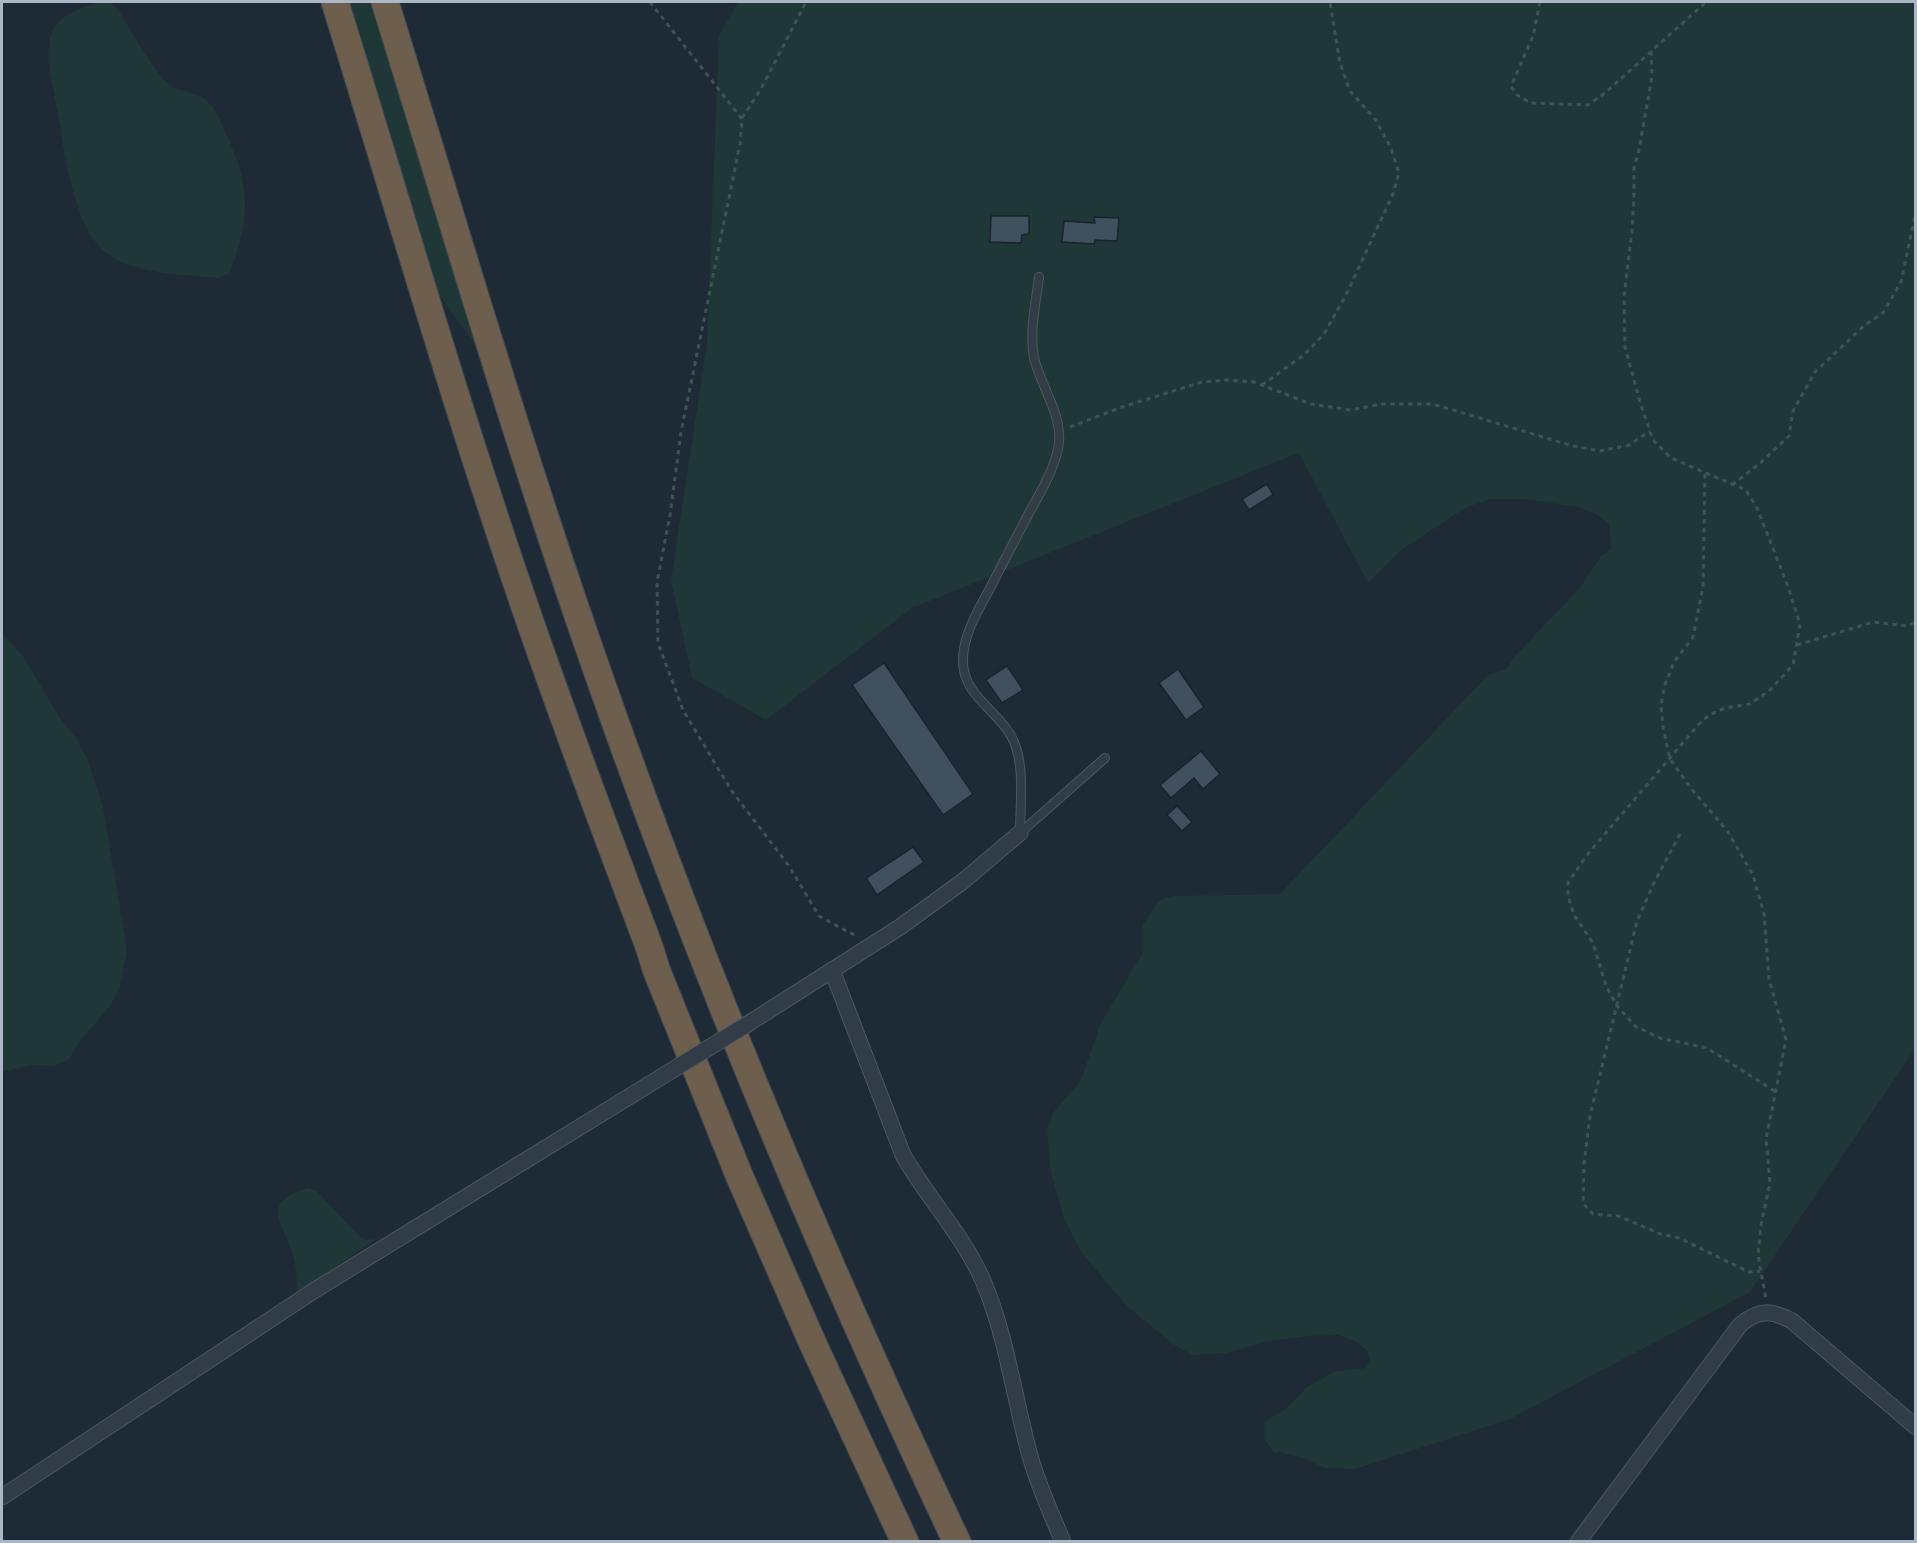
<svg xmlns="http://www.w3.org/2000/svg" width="1917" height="1543" font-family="Poppins,sans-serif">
<rect width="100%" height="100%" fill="#1e2a36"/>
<g fill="#203737">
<path d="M101 2 111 3 117 8C132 31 147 60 165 81 175 93 195 90 206 100 216 109 222 124 227 136 252 190 249 218 230 273L217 278C181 274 132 275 103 250 93 241 86 228 81 216 68 181 63 145 57 109 53 85 44 56 52 32 59 15 84 6 101 2Z"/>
<polygon points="347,2 372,2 479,350 438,293"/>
<polygon points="738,2 1915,2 1915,1049 1750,1292 1510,1419 1355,1469 1324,1468 1303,1458 1280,1452 1274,1453 1265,1440 1264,1422 1288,1407 1306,1388 1333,1372 1366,1368 1370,1360 1368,1352 1357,1342 1338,1335 1309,1336 1265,1342 1226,1353 1192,1355 1173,1344 1128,1307 1081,1252 1063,1216 1051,1173 1047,1131 1053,1113 1081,1080 1100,1025 1143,952 1143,925 1155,906 1162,899 1173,896 1280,894 1488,675 1507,668 1514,657 1579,589 1601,556 1611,550 1609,524 1596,514 1579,507 1522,499 1490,499 1465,508 1400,551 1368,583 1299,453 912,608 766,720 692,678 671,580 707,343 719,36"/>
<polygon points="2,633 23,656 60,718 75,737 87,758 103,807 127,950 120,988 110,1006 80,1041 69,1059 55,1066 32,1065 2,1072"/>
<path d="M308 1188 317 1191 358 1235 366 1240 376 1239 295 1295C303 1270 286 1240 278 1216 276 1199 294 1192 308 1188Z"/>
</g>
<g fill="#40505f" stroke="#19232d" stroke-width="1.5">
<polygon points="991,216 1029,216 1029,234 1022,235 1021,243 990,242"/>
<polygon points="1094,217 1119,218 1117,241 1095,240 1094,244 1062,242 1064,221 1095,223"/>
<polygon points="1267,484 1273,495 1249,510 1242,499"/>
<polygon points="884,663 973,794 943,815 852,685"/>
<polygon points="1007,666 1023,690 1002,703 986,680"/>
<polygon points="1178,669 1204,707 1186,720 1159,683"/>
<polygon points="1201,751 1220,774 1203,789 1194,778 1171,798 1160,785"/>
<polygon points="1177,806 1192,822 1182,831 1167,815"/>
<polygon points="913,847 924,862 877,895 866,878"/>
</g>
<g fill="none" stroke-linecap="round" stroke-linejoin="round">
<defs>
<g id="service">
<path d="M1020 833C1020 806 1025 767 1014 742 1002 712 962 697 963 660 963 636 977 612 988 592 1002 565 1016 538 1030 511 1041 492 1053 471 1058 449 1065 418 1041 387 1034 358 1029 332 1036 303 1039 277"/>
<polyline points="1020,833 1105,758"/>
</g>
<g id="minor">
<path d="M832 970 903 1155C928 1199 964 1236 984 1283 1007 1338 1014 1398 1030 1456 1038 1485 1051 1513 1063 1542"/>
<polyline points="746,1025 900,927 962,882 1020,833"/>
<polyline points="2,1497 315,1290 679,1066"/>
<path d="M1578 1542 1740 1325C1759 1309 1771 1310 1792 1321L1916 1427"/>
</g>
<g id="motorway">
<path d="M335 2C394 192 449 383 513 572 556 699 603 824 650 949L656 969 739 1175 813 1344 905 1542"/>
<path d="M385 2C455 228 521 456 600 679 703 973 823 1260 957 1542"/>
</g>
</defs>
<use href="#service" stroke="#4c5762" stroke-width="10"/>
<use href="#minor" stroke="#4c5762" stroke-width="17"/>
<use href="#motorway" stroke="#3c4751" stroke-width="29"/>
<g stroke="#3d5455" stroke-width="3" stroke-dasharray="4.5 4.5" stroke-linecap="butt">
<polyline points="650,2 742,119 740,144 681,432 670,515 657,582 658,643 683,710 731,790 789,866 819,916 852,934 858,934"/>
<polyline points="1540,2 1533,36 1511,86 1517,95 1531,103 1588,105 1605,93 1706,2"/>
<polyline points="1651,51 1652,77 1638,155 1634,165 1634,194 1632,231 1624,296 1625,347 1640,402 1653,440 1671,458 1746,490 1757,508 1787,584 1800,624 1793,665 1769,691 1750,704 1725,708 1709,715 1699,724 1586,856 1568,883 1568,896 1574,915 1593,943 1606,986 1617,1006 1635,1026 1660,1038 1707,1048 1776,1092"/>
<polyline points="742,118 761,89 806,2"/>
<polyline points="1262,385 1304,355 1324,334 1346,295 1393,194 1399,173 1391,148 1375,119 1350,91 1340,63 1330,2"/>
<polyline points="1070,427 1122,407 1202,382 1228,380 1254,382 1311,404 1351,410 1381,404 1433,404 1573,446 1600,451 1629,445 1650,431"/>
<polyline points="1705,474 1703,587 1693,637 1674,662 1664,687 1661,707 1663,727 1670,759 1690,787 1728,832 1753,875 1764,914 1769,979 1786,1040 1766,1139 1770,1183 1761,1225 1758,1255 1766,1299"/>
<polyline points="1732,485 1758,465 1789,436 1793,411 1815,372 1865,325 1883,313 1901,282 1916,211"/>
<polyline points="1797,645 1873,622 1908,626 1916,622"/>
<polyline points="1680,834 1654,883 1637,921 1590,1116 1584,1164 1583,1203 1593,1214 1618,1216 1661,1234 1679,1238 1749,1272 1760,1271"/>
</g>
<use href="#service" stroke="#313c47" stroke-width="8"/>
<use href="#minor" stroke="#313c47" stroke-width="15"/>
<use href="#motorway" stroke="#6d5e4e" stroke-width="27"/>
<defs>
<polyline id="minor-bridge" points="679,1066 746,1025"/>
</defs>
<use href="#minor-bridge" stroke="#4c5762" stroke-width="17" stroke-linecap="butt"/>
<use href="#minor-bridge" stroke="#313c47" stroke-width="15"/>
</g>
<rect width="1917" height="1543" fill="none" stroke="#abb7c4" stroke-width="6"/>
</svg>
